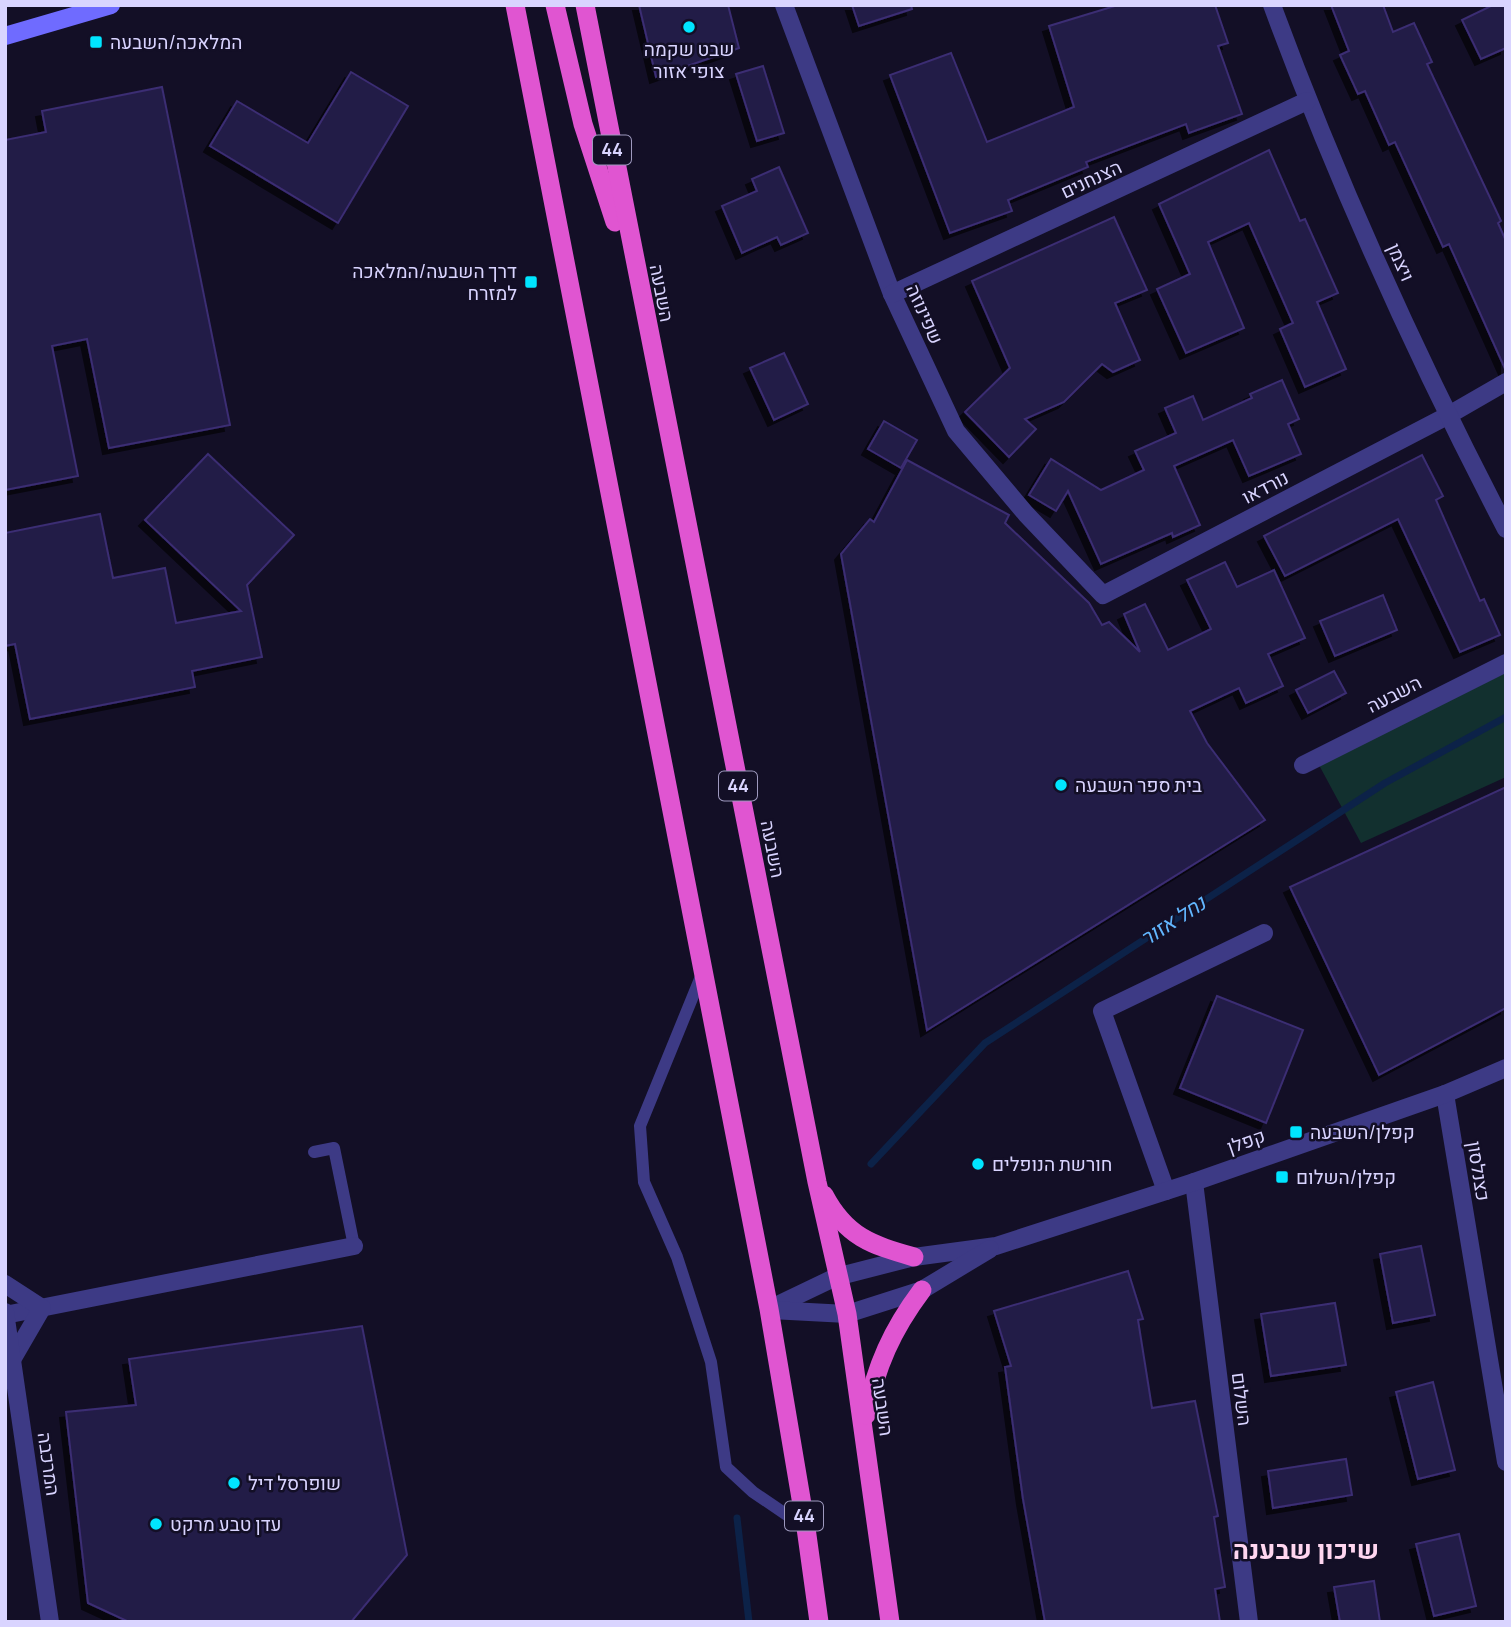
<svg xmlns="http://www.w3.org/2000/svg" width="1511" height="1627" font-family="Manrope,Heebo,sans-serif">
<defs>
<filter id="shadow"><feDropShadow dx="-6" dy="6" stdDeviation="0" flood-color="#0009"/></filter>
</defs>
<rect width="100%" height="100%" fill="#130f26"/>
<polygon fill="#12302f" points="1506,672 1506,777 1361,843 1312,752"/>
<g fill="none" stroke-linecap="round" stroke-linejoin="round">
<g stroke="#0c2248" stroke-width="7">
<polyline points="871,1164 985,1043 1385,783 1506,717"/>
<polyline points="737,1518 749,1622"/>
</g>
</g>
<g fill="#241b47" stroke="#3b2d73" stroke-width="2" filter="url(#shadow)">
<polygon points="639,5 728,5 739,48 656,77"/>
<polygon points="852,5 911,5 912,9 859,26"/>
<polygon points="1118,5 1215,5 1228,43 1218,46 1242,114 1189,133 1186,124 1086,162 1088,167 1008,200 1012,211 950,233 890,75 951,53 987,142 1074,107 1049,26"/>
<polygon points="1331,5 1383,5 1393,32 1414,23 1432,62 1427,64 1501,221 1498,223 1506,241 1506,371 1449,244 1443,247 1395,142 1389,145 1365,91 1358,94 1340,55 1349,51"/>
<polygon points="1493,5 1506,5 1506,48 1481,59 1462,20"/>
<polygon points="763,66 784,133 757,141 736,74"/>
<polygon points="351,72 408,106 338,223 210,146 237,101 308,143"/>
<polygon points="162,87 230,425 109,448 87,339 52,346 78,476 5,490 5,140 46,132 42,111"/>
<polygon points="1269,150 1300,221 1305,219 1338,293 1317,302 1346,369 1305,387 1280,329 1293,323 1249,223 1208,242 1244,328 1186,353 1157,289 1190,274 1159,204"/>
<polygon points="779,167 808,233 781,245 777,237 742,253 722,206 757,191 752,179"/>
<polygon points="1114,217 1147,290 1115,303 1140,360 1113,372 1102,364 1064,402 1025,419 1036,429 1009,457 965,412 1010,368 972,281"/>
<polygon points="784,353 808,404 774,420 750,368"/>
<polygon points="1282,380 1299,419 1288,424 1301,454 1249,476 1233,440 1174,466 1200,525 1173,537 1172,533 1101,564 1068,491 1056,511 1029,495 1051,459 1101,490 1144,470 1135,451 1176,433 1165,408 1193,396 1203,420 1252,398 1250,394"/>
<polygon points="884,421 917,440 901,468 868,449"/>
<polygon points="208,454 294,535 247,585 262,657 192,671 195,687 30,719 15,644 5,646 5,533 100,514 113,578 165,568 176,623 241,611 145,520"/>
<polygon points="1422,455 1443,496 1436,500 1480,601 1484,599 1500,635 1460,652 1398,519 1285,576 1264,536"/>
<polygon points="907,460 1009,515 1005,523 1089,603 1102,625 1109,622 1140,652 1124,614 1145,604 1168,650 1211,629 1187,580 1225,562 1237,587 1274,570 1305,638 1268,654 1283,686 1246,703 1239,688 1190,711 1207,743 1265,820 927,1030 841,554 870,519 874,522"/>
<polygon points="1383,595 1397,630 1335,656 1320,621"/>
<polygon points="1334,671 1346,693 1308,713 1296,690"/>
<polygon points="1506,787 1506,1008 1379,1075 1290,887"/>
<polygon points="1217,996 1303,1030 1266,1123 1180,1088"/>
<polygon points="1421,1246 1435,1315 1393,1323 1380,1254"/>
<polygon points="1128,1271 1143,1319 1138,1320 1152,1408 1195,1401 1218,1516 1214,1517 1225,1587 1215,1589 1220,1622 1045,1622 1023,1499 1005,1367 1011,1366 994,1311"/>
<polygon points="1335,1303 1346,1365 1271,1376 1261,1314"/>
<polygon points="362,1326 407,1555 351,1622 129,1622 88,1603 66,1412 136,1405 129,1359"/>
<polygon points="1433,1382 1455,1470 1418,1479 1396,1392"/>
<polygon points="1346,1459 1352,1495 1273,1508 1268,1471"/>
<polygon points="1459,1534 1476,1606 1434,1616 1416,1544"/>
<polygon points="1374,1581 1380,1622 1340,1622 1334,1587"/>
</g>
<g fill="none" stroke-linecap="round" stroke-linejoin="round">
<g stroke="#3d3a85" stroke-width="12">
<polyline points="702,974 640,1126 644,1182 677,1257 711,1362 726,1467 753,1492 806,1528"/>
<polyline points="314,1152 334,1148 354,1246"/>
</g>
<g stroke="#3d3a85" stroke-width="18">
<polyline points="784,5 892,294 956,431 1026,514 1103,595 1447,416 1506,382"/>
<path d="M1272 5C1338 184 1418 360 1506 529"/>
<polyline points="892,294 1307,101"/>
<polyline points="1303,765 1506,663"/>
<polyline points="1194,1182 1249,1622"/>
<polyline points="1166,1191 1102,1011 1264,933"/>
<polyline points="5,1315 354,1246"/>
</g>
<g stroke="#3d3a85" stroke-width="18">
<polyline points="1445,1094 1506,1462"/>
<polyline points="5,1284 42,1308 13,1358"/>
<polyline points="769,1309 836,1277 914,1257 996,1246 1194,1182 1445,1094 1506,1068"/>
<polyline points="771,1310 847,1314 922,1290 990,1249"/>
<polyline points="5,1312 50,1622"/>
</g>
<polyline stroke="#6f6bff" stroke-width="18" points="5,36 111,5"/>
<g stroke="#e055d1" stroke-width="19">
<polyline points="515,5 769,1309 806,1528 819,1622"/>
<polyline points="555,5 583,124 615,222"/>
<polyline points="585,5 817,1182 847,1314 890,1622"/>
<path d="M824 1195C846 1237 872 1245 914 1257"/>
<path d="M866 1415C876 1366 892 1330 922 1290"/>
</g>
</g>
<g fill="#00e5ff" stroke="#130f26" stroke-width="2.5">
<circle cx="689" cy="27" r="7"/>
<rect x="89" y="35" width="14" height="14" rx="3.5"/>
<rect x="524" y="275" width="14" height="14" rx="3.5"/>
<circle cx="1061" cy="785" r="7"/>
<rect x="1289" y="1125" width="14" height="14" rx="3.5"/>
<circle cx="978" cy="1164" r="7"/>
<rect x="1275" y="1170" width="14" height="14" rx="3.5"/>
<circle cx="234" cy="1483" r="7"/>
<circle cx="156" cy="1524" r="7"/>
</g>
<g text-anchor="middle" stroke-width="5" stroke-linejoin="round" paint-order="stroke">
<g fill="#130f26" stroke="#9e99be" stroke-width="2">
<rect x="593" y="135.5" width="38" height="29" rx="5"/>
<rect x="719" y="771.5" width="38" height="29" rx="5"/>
<rect x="785" y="1501.5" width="38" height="29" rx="5"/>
</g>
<g font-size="18" font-weight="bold" fill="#d9d4ff">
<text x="612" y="156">44</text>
<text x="738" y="792">44</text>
<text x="804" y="1522">44</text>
</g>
<g font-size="19" fill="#d9d4ff" stroke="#130f26" text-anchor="start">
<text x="110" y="49">המלאכה/השבעה</text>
<text x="689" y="56" text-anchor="middle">שבט שקמה<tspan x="689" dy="22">צופי אזור</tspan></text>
<text x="517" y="278" text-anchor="end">דרך השבעה/המלאכה<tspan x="517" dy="22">למזרח</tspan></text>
<text x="1075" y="792">בית ספר השבעה</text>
<text x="1310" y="1139">קפלן/השבעה</text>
<text x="992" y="1171">חורשת הנופלים</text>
<text x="1296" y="1184">קפלן/השלום</text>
<text x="248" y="1490">שופרסל דיל</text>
<text x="170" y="1531">עדן טבע מרקט</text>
</g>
<g font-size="19" fill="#d9d4ff" stroke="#130f26">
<text transform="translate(1091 179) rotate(-25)" y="7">הצנחנים</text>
<text transform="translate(1401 262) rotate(66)" y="7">ויצמן</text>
<text transform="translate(662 293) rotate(79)" y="7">השבעה</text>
<text transform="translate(925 314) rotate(66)" y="7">שפינוזה</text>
<text transform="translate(1265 487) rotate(-27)" y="7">נורדאו</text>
<text transform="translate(1394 694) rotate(-27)" y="7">השבעה</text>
<text transform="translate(773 849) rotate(79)" y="7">השבעה</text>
<text transform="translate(1246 1141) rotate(-19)" y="7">קפלן</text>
<text transform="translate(1479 1171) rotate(81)" y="7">כצנלסון</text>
<text transform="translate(1242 1399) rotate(83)" y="7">השלום</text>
<text transform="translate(883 1407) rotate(82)" y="7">השבעה</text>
<text transform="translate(49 1464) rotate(82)" y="7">המרכבה</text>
</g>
<g font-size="21" font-style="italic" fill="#62b6ff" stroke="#130f26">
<text transform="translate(1173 921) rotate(-33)" y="7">נחל אזור</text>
</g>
<g font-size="26" font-weight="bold" fill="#ffd6f0" stroke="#130f26">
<text x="1306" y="1559">שיכון שבענה</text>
</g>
</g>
<rect width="1511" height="1627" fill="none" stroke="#d9d4ff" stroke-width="14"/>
</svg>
